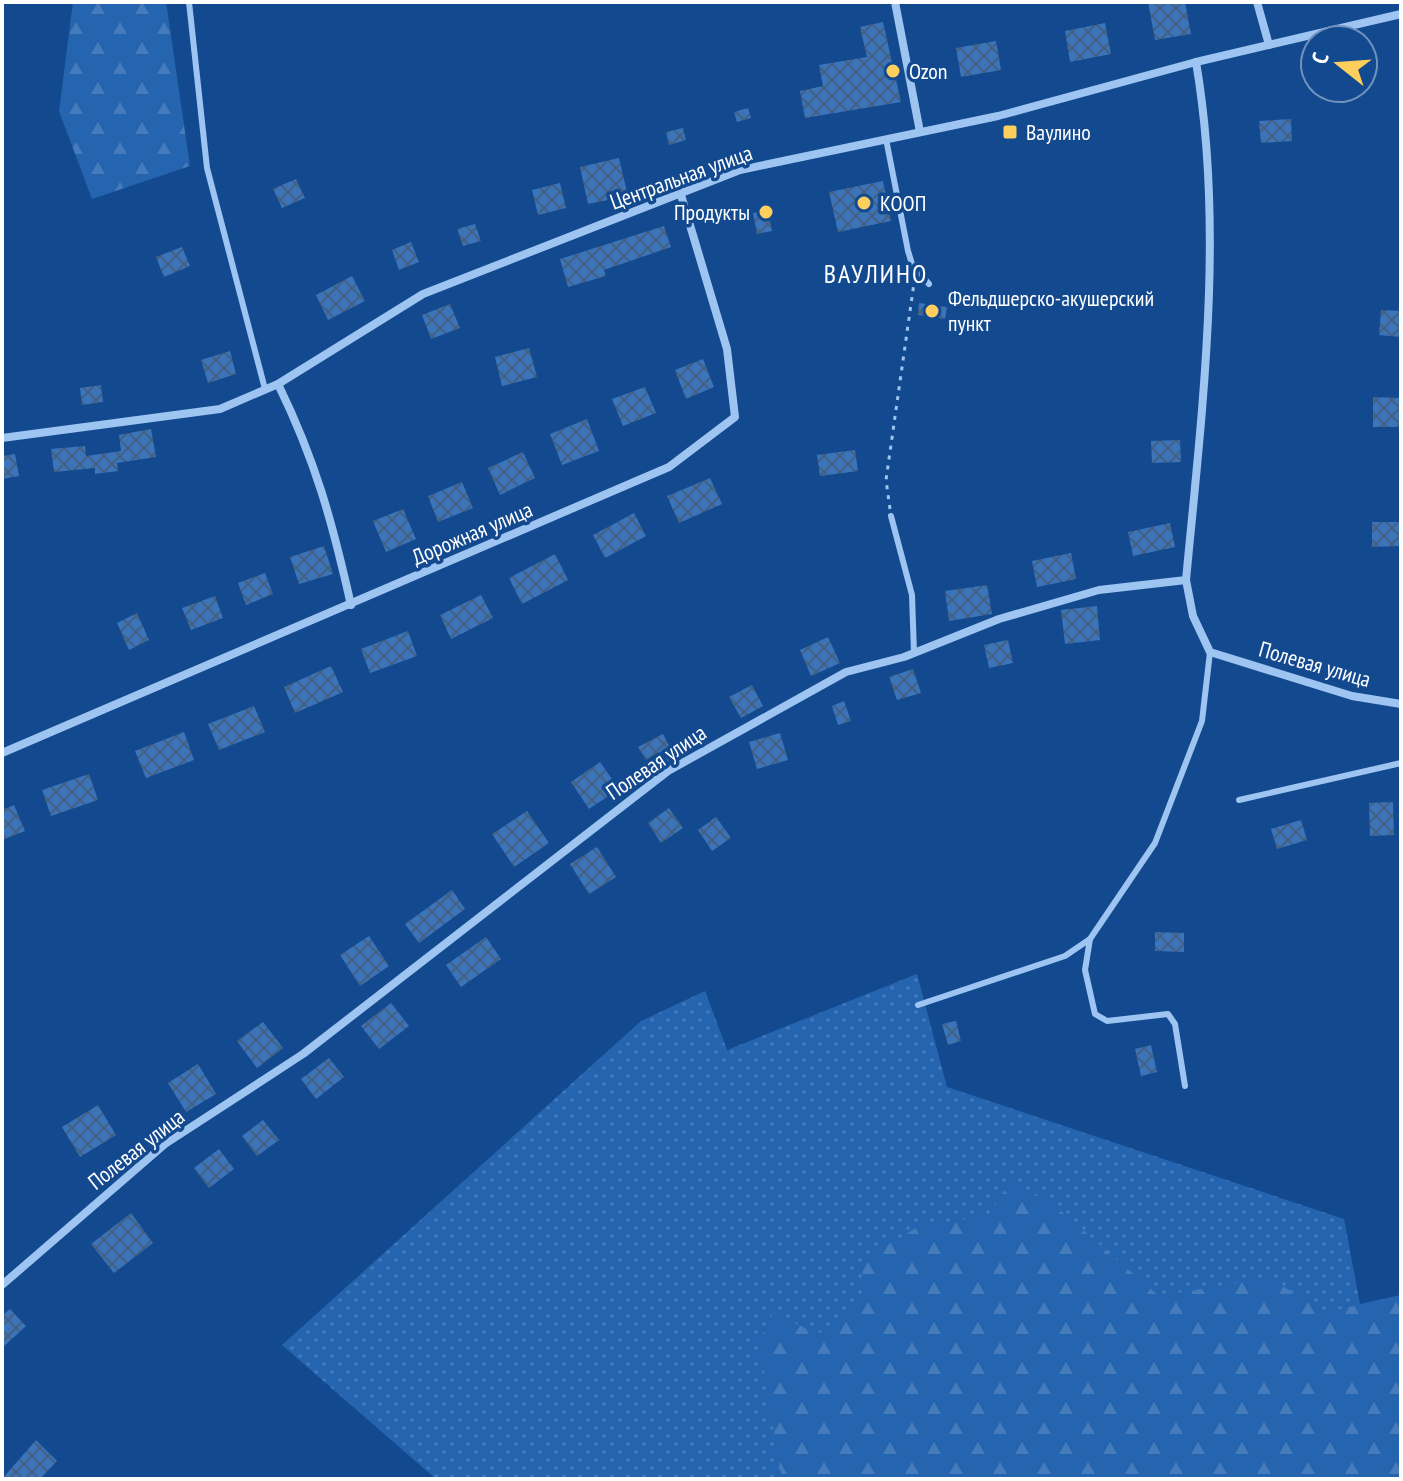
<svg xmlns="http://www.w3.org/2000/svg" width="1403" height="1481" font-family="'PT Sans Narrow',sans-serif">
<defs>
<pattern id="grass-dots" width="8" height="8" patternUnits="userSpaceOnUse" patternTransform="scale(2)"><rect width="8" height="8" fill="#2564af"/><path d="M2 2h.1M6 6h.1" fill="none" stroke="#467bbb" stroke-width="1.8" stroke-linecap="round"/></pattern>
<pattern id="forest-firs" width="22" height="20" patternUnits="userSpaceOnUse" patternTransform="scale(2)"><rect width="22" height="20" fill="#2564af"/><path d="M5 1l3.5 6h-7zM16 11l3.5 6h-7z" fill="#467bbb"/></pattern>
<pattern id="building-cross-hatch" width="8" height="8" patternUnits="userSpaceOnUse" patternTransform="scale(2)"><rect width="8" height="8" fill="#3b74b9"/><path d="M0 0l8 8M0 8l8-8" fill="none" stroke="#446082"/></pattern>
</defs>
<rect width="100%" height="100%" fill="#134a8f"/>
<polygon fill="url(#grass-dots)" points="917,974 947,1087 1344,1219 1360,1304 1401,1295 1401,1479 436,1479 282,1345 641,1021 705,991 727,1050"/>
<g fill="url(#forest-firs)">
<polygon points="73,2 166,2 190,166 92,199 59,111"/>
<polygon points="1008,1185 1049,1201 1159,1296 1268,1278 1328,1312 1401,1295 1401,1479 782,1479 759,1341 773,1313 818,1334 861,1305 863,1259 920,1226 987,1216"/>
</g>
<g fill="url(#building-cross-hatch)">
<polygon points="1148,2 1185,2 1191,34 1155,40"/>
<polygon points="883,22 901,102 805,118 800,91 823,86 819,65 867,57 860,27"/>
<polygon points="1105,23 1111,54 1070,62 1065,31"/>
<polygon points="996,41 1001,70 961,77 956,48"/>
<polygon points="748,108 751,118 737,122 734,112"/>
<polygon points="1291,119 1292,141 1261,143 1259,121"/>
<polygon points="683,128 686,140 669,145 666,132"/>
<polygon points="619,158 628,196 588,204 580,167"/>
<polygon points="296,179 305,198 282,208 273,189"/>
<polygon points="883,181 891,221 838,232 829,192"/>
<polygon points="560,183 566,208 538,215 532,190"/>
<polygon points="768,210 772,231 757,234 753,213"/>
<polygon points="475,224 481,241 463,246 457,229"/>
<polygon points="664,226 671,247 604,270 606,276 568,287 560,259"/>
<polygon points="411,242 419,262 399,270 392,250"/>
<polygon points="182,247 190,266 164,277 156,257"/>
<polygon points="352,276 365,301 328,320 316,295"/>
<polygon points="919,303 947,307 945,319 918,315"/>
<polygon points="450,304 460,328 431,339 422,315"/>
<polygon points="1381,310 1401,311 1401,337 1379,335"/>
<polygon points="529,348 537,377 502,386 495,357"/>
<polygon points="230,351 236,374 208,383 201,360"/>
<polygon points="703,359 714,387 686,399 675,370"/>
<polygon points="101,385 103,402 82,405 80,388"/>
<polygon points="645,387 656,413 623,426 612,399"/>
<polygon points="1373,397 1401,398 1401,427 1373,427"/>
<polygon points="587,419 599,451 562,465 550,434"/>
<polygon points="151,429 156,457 117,463 118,471 95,474 95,468 54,472 51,449 85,446 86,456 121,451 119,435"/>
<polygon points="1180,440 1181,462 1152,463 1151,441"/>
<polygon points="855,450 858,471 820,476 817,455"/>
<polygon points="523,452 535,478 500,495 488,468"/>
<polygon points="15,454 19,476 2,479 2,456"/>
<polygon points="710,478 722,504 679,523 667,496"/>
<polygon points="462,482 473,508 438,522 428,496"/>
<polygon points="403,509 416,539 386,552 373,521"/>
<polygon points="634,513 646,536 605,558 593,535"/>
<polygon points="1372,522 1399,522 1399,546 1372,547"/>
<polygon points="1170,523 1175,547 1133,556 1128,532"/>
<polygon points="324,546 333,574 299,584 290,557"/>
<polygon points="1071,553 1076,579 1037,587 1032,561"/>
<polygon points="555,554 568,580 522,604 509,578"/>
<polygon points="265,573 273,594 246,605 238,583"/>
<polygon points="987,585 992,614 949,621 945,591"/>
<polygon points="481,595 493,618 451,639 440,615"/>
<polygon points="215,596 223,618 191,630 182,608"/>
<polygon points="1097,606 1100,640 1065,644 1061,610"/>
<polygon points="137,613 149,640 129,650 117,623"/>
<polygon points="408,631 417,656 370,673 361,649"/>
<polygon points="828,637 840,663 811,676 800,650"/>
<polygon points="1008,640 1013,663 989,668 984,645"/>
<polygon points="331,666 343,692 295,713 284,687"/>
<polygon points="913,669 921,693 897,700 889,677"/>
<polygon points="752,685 763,706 741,718 729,697"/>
<polygon points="844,701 851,721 838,725 832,706"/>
<polygon points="254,706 265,732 219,750 208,724"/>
<polygon points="184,732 194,760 146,778 135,751"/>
<polygon points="780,733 788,760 757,769 749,742"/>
<polygon points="663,734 675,757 662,765 656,754 646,760 638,747"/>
<polygon points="600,762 619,789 589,809 571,782"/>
<polygon points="89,774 98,800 51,816 42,790"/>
<polygon points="1393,802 1394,835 1370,836 1369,803"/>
<polygon points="14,805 25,831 2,840 2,810"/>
<polygon points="669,808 683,828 661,843 648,823"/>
<polygon points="527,811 549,843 514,867 492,834"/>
<polygon points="716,817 731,838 712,851 698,830"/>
<polygon points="1301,820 1307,840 1277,849 1271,829"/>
<polygon points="597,847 616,877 589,894 570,864"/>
<polygon points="452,890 465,909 419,943 405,924"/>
<polygon points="1155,932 1184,933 1184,952 1155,951"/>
<polygon points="369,936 389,966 360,986 340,955"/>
<polygon points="486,937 501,959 461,987 446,965"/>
<polygon points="391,1003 409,1026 379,1049 361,1026"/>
<polygon points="956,1021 961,1041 948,1045 942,1024"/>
<polygon points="263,1022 283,1048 257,1068 237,1041"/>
<polygon points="1151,1045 1157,1072 1141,1076 1135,1049"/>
<polygon points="329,1058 344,1077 316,1099 301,1079"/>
<polygon points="198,1064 216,1094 186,1112 168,1083"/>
<polygon points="98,1105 116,1135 80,1157 62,1127"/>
<polygon points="263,1120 279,1140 257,1156 242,1136"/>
<polygon points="219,1149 234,1169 209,1188 194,1168"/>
<polygon points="131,1213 153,1243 114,1273 91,1244"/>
<polygon points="10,1309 26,1326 2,1348 2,1316"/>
<polygon points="36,1440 57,1461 40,1479 2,1479"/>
</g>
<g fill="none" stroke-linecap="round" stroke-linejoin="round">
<polyline stroke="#9ec4f1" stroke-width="3" stroke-dasharray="4 6" stroke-linecap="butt" points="890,509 886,480 914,283"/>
<g stroke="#9ec4f1" stroke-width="6">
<polyline points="189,2 207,168 265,389"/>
<polyline points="886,139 908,251 912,264 929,284"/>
<polyline points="891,516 912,595 914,653"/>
<polyline points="1239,800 1401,763"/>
<polyline points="918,1005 1065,956 1090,939"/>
<polyline points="1185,1086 1175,1024 1168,1014 1107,1021 1095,1014 1085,970 1090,939 1155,843 1202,721 1210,652"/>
</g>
<g stroke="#9ec4f1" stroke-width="8">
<polyline points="895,2 920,132"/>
<polyline points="1257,2 1269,45"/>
<path d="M278 384C316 462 332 521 351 605"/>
<polyline points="2,438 220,409 278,384 423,294 740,170 998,116 1196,62 1401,14"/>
<path d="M1186 580C1202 411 1225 231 1196 62"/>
<polyline points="2,753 669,467 735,417 727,349 681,195"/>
<polyline points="2,1285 165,1144 303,1054 668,771 846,672 904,657 999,619 1099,590 1186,580 1193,616 1210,652 1352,696 1401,704"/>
</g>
</g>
<g fill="#ffcf5e" stroke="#134a8f" stroke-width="3">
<circle cx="893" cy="71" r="8"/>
<rect x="1002" y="124" width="16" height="16" rx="4"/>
<circle cx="864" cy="203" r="8"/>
<circle cx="766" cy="212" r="8"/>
<circle cx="932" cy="311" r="8"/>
</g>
<g text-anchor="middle" stroke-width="7" stroke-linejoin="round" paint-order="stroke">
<g font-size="22" fill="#fff" stroke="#134a8f" text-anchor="start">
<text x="909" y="79">Ozon</text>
<text x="1026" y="140">Ваулино</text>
<text x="880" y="211">КООП</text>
<text x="750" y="220" text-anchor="end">Продукты</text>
<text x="948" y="306">Фельдшерско-акушерский<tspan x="948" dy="25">пункт</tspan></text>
</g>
<g font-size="22" fill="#fff" stroke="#134a8f">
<text transform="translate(681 177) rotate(-20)" y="8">Центральная улица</text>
<text transform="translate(472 533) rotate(-23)" y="8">Дорожная улица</text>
<text transform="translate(1315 664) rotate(16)" y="8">Полевая улица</text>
<text transform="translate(656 762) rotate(-34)" y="8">Полевая улица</text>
<text transform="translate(136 1149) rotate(-38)" y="8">Полевая улица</text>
</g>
<g font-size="26" letter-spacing="2" fill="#fff" stroke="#134a8f">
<text x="876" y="283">ВАУЛИНО</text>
</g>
</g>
<rect width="1403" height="1481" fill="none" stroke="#ffffff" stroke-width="8"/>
<g transform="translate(1339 64) rotate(287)"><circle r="38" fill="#134a8f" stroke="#7192bc" stroke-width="2"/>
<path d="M0-6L14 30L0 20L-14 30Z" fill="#ffcf5e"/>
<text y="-12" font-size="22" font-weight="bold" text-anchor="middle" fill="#ffffff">С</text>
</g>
</svg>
